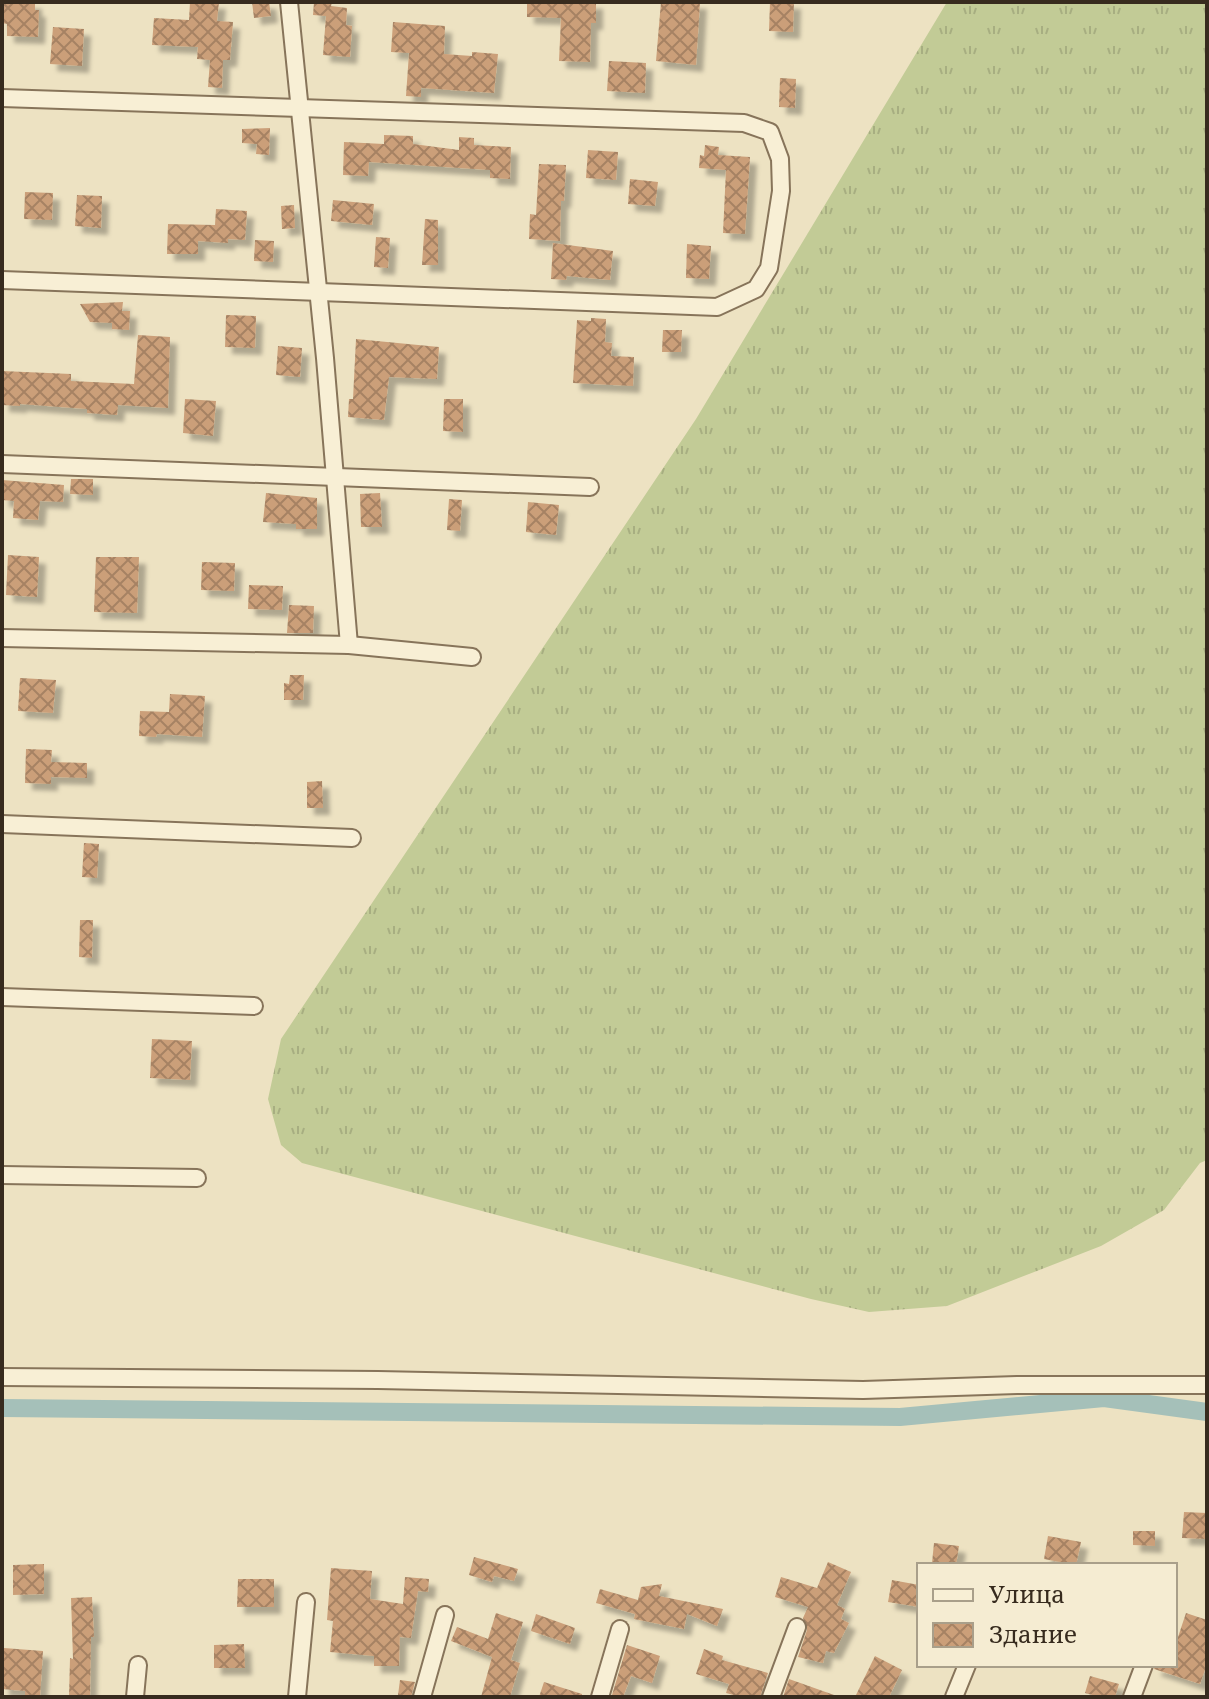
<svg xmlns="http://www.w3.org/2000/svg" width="1209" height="1699" font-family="'Noto Serif',serif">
<defs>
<pattern id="grass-tufts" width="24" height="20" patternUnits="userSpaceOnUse" patternTransform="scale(2)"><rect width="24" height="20" fill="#c2cb96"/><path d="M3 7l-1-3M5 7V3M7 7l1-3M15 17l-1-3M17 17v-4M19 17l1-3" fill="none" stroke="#a7ae81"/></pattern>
<pattern id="building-cross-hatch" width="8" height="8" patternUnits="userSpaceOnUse" patternTransform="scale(2)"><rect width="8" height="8" fill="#cb9f79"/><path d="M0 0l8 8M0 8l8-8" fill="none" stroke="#a68263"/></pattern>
<filter id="shadow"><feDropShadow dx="7" dy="7" stdDeviation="2" flood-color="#0004"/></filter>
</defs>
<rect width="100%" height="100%" fill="#ede2c2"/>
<polygon fill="url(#grass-tufts)" points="947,2 1207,2 1207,1160 1200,1163 1164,1210 1101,1246 947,1306 869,1312 811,1299 302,1163 281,1145 268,1099 281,1039 696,419"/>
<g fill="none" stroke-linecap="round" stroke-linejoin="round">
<polyline stroke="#a5c0b9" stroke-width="18" points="2,1408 900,1417 1104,1398 1207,1412"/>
</g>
<g fill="url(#building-cross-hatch)" filter="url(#shadow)">
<polygon points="2,2 35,2 35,10 39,10 38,37 7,36 7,24 2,23"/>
<polygon points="190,2 219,2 217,21 233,22 230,60 223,60 222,88 208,87 210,60 197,59 198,47 152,45 154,18 189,20"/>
<polygon points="252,2 269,2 271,16 254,18"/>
<polygon points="314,2 332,2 331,6 347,8 346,25 352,26 350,57 323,55 326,16 313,15"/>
<polygon points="527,2 596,2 596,23 591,23 590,62 559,61 561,18 527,17"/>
<polygon points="661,2 700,2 696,65 656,61"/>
<polygon points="770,2 794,2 793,32 769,31"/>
<polygon points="393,22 445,26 444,54 472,56 472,52 498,54 494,93 421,88 421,97 406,96 409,53 391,52"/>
<polygon points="53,27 84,29 82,66 50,64"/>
<polygon points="609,61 646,63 645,93 607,91"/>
<polygon points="780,78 796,79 795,108 779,107"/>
<polygon points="270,128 269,155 256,154 257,144 242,143 242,129"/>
<polygon points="384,135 413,136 413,144 459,150 459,137 474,138 474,145 511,147 510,179 490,178 490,170 369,162 368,176 343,175 344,142 384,144"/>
<polygon points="705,145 719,147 718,155 750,157 745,234 723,233 726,170 699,168 700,155 704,156"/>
<polygon points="588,150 618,152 616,180 586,178"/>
<polygon points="539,164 566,165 564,201 561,201 560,241 529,239 530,214 536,215"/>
<polygon points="630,179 658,182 655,206 628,204"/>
<polygon points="25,192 53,193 52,220 24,219"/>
<polygon points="77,195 102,196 101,228 75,226"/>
<polygon points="333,200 374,204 372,225 331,221"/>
<polygon points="294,205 295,228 282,229 281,206"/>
<polygon points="216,209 247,211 245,240 228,239 228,243 198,241 198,254 167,254 168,224 215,225"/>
<polygon points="425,219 438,220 438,265 422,265"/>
<polygon points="376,237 390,238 388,268 374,267"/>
<polygon points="255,240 274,241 273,262 254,261"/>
<polygon points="553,243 613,251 610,280 567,276 566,280 551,279"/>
<polygon points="687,244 711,246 709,279 686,278"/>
<polygon points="123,302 122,311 130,311 129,330 112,329 112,323 90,322 80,304"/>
<polygon points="226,315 256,316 255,348 225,347"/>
<polygon points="591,318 606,319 605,342 612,343 611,356 634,357 633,386 573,383 577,320 591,321"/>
<polygon points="663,330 682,330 681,352 662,352"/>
<polygon points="138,335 170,337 168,408 118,405 117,415 87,413 87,409 20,404 20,406 2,405 2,371 71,374 71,381 134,384"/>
<polygon points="356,339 439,347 437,379 389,377 384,420 348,417 349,399 353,399"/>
<polygon points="278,346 302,348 300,377 276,375"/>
<polygon points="185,399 216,401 213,436 183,433"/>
<polygon points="444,399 463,399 463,432 443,431"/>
<polygon points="71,479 93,479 93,495 70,494"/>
<polygon points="2,480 64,485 63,502 40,501 38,520 13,518 14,501 2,500"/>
<polygon points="266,493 317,498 317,529 296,529 296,524 263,522"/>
<polygon points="380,493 382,527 361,527 360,494"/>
<polygon points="449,499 462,500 460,531 447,530"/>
<polygon points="528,502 559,505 556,535 526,532"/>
<polygon points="8,555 39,557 37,597 6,595"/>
<polygon points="96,557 139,557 137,613 94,612"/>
<polygon points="202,562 235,563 234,591 201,590"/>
<polygon points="249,585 283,586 282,610 248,609"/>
<polygon points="289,605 314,606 313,633 287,633"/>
<polygon points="290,675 304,675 303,700 284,700 284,683 289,684"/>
<polygon points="20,678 56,680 53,713 18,711"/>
<polygon points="170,694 205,696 202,737 157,734 156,737 139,736 140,711 169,712"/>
<polygon points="26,749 52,750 51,762 87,763 87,778 51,777 51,784 25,783"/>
<polygon points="322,781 323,808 307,808 307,782"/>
<polygon points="84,843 99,844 97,878 82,877"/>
<polygon points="80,920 93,920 92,958 79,957"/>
<polygon points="152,1039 192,1041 190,1080 150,1078"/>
<polygon points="1184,1512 1207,1513 1207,1539 1182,1538"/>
<polygon points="1133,1531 1155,1531 1155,1546 1133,1545"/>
<polygon points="1048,1536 1081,1542 1076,1565 1044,1559"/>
<polygon points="934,1543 959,1546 956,1565 932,1563"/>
<polygon points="474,1557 518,1569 514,1581 494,1576 492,1582 469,1575"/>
<polygon points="828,1562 851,1572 837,1605 845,1609 841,1619 849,1623 834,1653 826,1651 823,1663 798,1657 807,1630 803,1618 808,1607 775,1597 781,1577 817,1588"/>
<polygon points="44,1564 44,1594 13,1595 13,1565"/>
<polygon points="331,1568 372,1571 370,1599 403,1604 405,1577 429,1579 428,1592 418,1591 411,1638 400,1637 400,1632 399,1666 374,1666 374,1656 330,1652 333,1621 327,1620"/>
<polygon points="238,1579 274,1579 274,1607 237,1607"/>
<polygon points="892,1580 919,1585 919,1607 888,1602"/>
<polygon points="662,1584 659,1596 723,1609 717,1626 687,1614 684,1629 634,1619 635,1614 596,1603 600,1589 638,1600 641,1587"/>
<polygon points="92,1597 94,1637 91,1637 90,1697 69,1697 70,1658 73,1659 71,1598"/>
<polygon points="496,1613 523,1622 511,1660 520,1663 510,1697 481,1697 492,1657 451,1641 457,1627 488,1639"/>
<polygon points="1186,1613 1207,1620 1207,1664 1200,1684 1154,1669 1155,1665 1175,1665 1175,1646"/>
<polygon points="536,1614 575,1628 570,1644 531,1631"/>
<polygon points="244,1644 245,1668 214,1668 214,1645"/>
<polygon points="627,1645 660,1656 652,1683 631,1676 623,1697 618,1697 612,1695"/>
<polygon points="4,1648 43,1651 40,1697 25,1697 25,1691 2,1689"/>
<polygon points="704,1649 723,1656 722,1660 768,1673 760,1697 741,1697 726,1693 729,1684 696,1674"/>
<polygon points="875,1656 902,1670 889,1697 855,1697"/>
<polygon points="1090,1676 1119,1684 1115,1697 1091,1697 1092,1695 1085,1693"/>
<polygon points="789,1679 834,1695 834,1697 783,1697"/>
<polygon points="400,1680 415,1682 411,1697 398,1695"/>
<polygon points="544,1682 582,1694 582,1697 539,1697"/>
</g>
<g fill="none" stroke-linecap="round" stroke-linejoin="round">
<defs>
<g id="street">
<polyline points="289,2 325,358 349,645"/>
<polyline points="2,98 744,123 770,132 780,159 781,191 769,268 756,289 717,307 2,280"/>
<polyline points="2,464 590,487"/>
<polyline points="2,638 349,645 472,657"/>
<polyline points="2,824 352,838"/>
<polyline points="2,997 254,1006"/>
<polyline points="2,1175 197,1178"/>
<polyline points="2,1377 378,1380 863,1390 1017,1385 1207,1385"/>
<polyline points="135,1697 138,1665"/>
<polyline points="297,1697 306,1602"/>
<polyline points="422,1697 445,1615"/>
<polyline points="600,1697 620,1629"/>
<polyline points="771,1697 797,1627"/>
<polyline points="954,1697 967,1665"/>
<polyline points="1132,1697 1144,1665"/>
</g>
</defs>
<use href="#street" stroke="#87745a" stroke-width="20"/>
<use href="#street" stroke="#f8efd5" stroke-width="16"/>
</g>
<rect width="1209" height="1699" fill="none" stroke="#372b1e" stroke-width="8"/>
<rect x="917" y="1563" width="260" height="104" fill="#f5ecd2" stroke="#a99f8a" stroke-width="2"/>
<rect x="933" y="1589" width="40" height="12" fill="#f8efd5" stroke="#a99f8a" stroke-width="2"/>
<text x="989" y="1603" font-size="24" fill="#372b1e">Улица</text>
<rect x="933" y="1623" width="40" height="24" fill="url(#building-cross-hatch)" stroke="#a99f8a" stroke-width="2"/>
<text x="989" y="1643" font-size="24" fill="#372b1e">Здание</text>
</svg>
